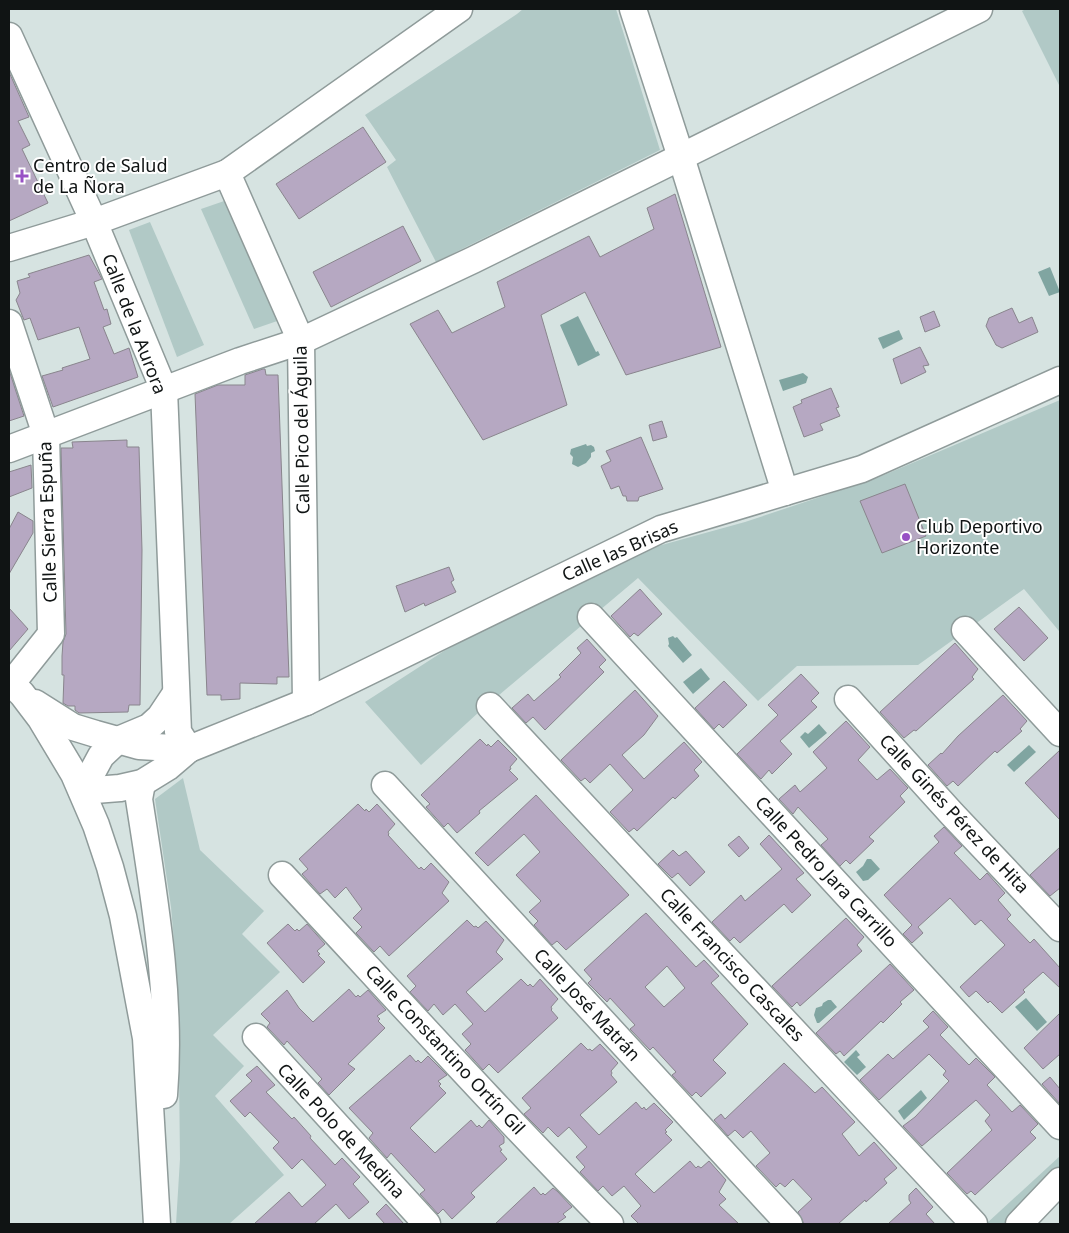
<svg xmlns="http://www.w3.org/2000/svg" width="1069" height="1233" font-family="'Noto Sans',sans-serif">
<rect width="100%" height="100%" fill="#d6e3e1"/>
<g fill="#b1c9c6">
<polygon points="523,9 616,9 660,150 436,262 387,167 396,160 365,115 517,14"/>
<polygon points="1026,9 1060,9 1060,87 1022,11"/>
<polygon points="230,199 283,319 254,329 201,209"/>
<polygon points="150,222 204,345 177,357 129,230"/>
<polygon points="1060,400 1059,631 1024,589 918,665 797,666 758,701 638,578 479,712 421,765 365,702 444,651 557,590 640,551 745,522 877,478"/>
<polygon points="183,778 200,850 264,911 242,934 280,972 213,1035 244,1066 215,1096 284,1175 229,1224 176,1224 180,1159 178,987 171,907 155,799"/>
<polygon points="1060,1156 1060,1173 1010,1224 986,1224"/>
</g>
<g fill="#80a5a1">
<polygon points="1050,267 1060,292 1049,296 1038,272"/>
<polygon points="578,316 596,352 598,351 600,355 578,366 560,325"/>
<polygon points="899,330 903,339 883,349 878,338"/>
<polygon points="803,373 808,377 806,383 783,391 779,380"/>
<polygon points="586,444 587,446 591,445 594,447 595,451 591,453 591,457 586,463 578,467 572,464 573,457 570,454 571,449"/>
<polygon points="673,636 675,638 677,637 692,655 683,663 668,646 669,644 668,638"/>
<polygon points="701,668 710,679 693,694 683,682"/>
<polygon points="819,724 827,733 809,748 800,737 805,732 808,734"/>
<polygon points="1029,745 1036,752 1014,772 1007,765"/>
<polygon points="867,859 871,859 880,869 868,880 863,881 856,872 863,866"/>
<polygon points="1026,998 1047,1022 1037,1031 1015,1007"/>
<polygon points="828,1000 831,1000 837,1007 819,1023 817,1023 814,1015 816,1008 822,1006 823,1003"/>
<polygon points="856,1050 860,1055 857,1057 866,1067 857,1075 844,1062"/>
<polygon points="921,1090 927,1098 904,1120 898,1111"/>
</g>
<g fill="#b6a8c2" stroke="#89858d" fill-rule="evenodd">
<polygon points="9,72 29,117 18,121 30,145 22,149 48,203 9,221"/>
<polygon points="363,127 386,162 299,219 276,184"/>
<polygon points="675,194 721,347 626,375 585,292 541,315 567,405 483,440 410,324 438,310 452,333 505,307 497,282 589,236 600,257 654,229 647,208"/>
<polygon points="403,226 421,261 331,307 313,272"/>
<polygon points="89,255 102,279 94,282 104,310 107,309 111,324 103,327 114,354 129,348 138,377 53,407 42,376 63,370 62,368 90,359 79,327 38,340 30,318 24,320 16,300 20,293 17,281 30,277 28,274"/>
<polygon points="1012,308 1019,323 1032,317 1038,332 1002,348 996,345 986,326 989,318"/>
<polygon points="934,311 940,326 925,332 920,317"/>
<polygon points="920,347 929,365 923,366 926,372 901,384 893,359"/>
<polygon points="263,369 265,369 266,375 278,375 289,677 277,677 277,684 240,683 240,699 221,700 221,695 207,695 195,394 218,385 245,385 245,375"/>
<polygon points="9,370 24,416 9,421"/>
<polygon points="831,388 839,407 836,408 840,416 820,424 823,430 804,437 793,407 802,403 801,400"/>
<polygon points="662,421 667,437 653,441 649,425"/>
<polygon points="641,437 663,489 639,497 638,501 627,501 626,496 623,496 619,486 611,489 601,466 611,461 606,451"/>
<polygon points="127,440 127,447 139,447 142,550 140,705 129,705 128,712 79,713 75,710 75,706 68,706 63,703 64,675 62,675 62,656 63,642 66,634 61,448 73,448 72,442"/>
<polygon points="31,465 32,488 9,497 9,472"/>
<polygon points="905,484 926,536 882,553 860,501"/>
<polygon points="18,512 33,521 33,533 9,574 9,529"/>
<polygon points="449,567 454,580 451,582 456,592 425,606 424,603 405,612 396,586"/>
<polygon points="640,589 662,614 638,636 634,633 630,637 611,616"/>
<polygon points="1019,607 1048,638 1024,661 994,629"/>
<polygon points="9,608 28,629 9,651"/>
<polygon points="587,639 606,660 599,667 604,672 545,730 533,717 526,723 512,708 528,694 534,701 561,677 559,675 581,653 577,648"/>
<polygon points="955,643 978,669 972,677 974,679 916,731 914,730 904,738 880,712"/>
<polygon points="801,674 819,693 811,701 817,707 780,741 792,754 772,774 769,770 761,779 737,754 778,715 768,705"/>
<polygon points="724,681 747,705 723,728 719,724 714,729 695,708"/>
<polygon points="635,690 658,716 644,735 622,755 644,779 684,742 702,762 694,770 699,776 675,799 673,797 637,831 634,828 629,832 610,812 633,790 610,764 590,783 585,778 581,781 561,760"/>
<polygon points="1003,695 1027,721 1020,729 1022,731 997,753 995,751 958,786 953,781 947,786 928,765 941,753 942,754 958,736"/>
<polygon points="846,721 870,747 858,760 877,780 890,769 908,788 900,796 905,802 869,837 874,841 850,864 846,860 840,866 821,845 828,839 798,807 793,814 779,799 795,785 800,792 827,768 813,752"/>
<polygon points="480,739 487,746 488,744 491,747 498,740 517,759 510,767 511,769 509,770 518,779 479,811 480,813 457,833 448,823 444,827 426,807 430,804 421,795"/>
<polygon points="1060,750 1060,820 1025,783"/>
<polygon points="536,795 629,895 566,950 557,941 552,945 534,925 538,921 529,912 541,901 516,875 540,852 524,834 488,866 475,853"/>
<polygon points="358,804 365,811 366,809 369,812 377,804 395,824 388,832 389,834 388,835 419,869 421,867 424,870 431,863 449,882 442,893 449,901 389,956 380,946 374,952 356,933 362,927 353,918 362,909 346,887 335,898 327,889 320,894 302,874 308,869 299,859"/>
<polygon points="944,827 962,846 954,853 980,880 987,873 1005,893 998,900 1011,915 1007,919 1030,943 1034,939 1060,968 1060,988 1043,972 1023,990 1025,992 1002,1013 990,1001 988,1003 976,991 969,997 960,987 1005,945 981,920 975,925 950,898 918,927 923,933 912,943 903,934 912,925 884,895 939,842 934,836"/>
<polygon points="769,835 804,873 796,879 811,895 792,913 784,904 740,943 734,937 730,941 712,922 741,895 745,901 782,869 760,844"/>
<polygon points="739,836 749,848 739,857 728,845"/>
<polygon points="1060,847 1060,888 1050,896 1030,875"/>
<polygon points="673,850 679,856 686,851 705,872 690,886 678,873 672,878 658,864"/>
<path d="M646 913 696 967 704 960 719 976 711 983 748 1024 713 1060 726 1073 701 1097 696 1092 692 1096 672 1075 676 1072 653 1047 650 1050 630 1029 635 1025 610 998 607 1002 588 983 592 979 584 970 641 917ZM667 966 685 988 664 1007 645 987Z"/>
<polygon points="846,918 864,937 857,945 862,951 800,1006 797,1002 792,1007 772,986"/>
<polygon points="467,920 474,927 476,926 478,928 486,921 504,940 496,952 503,959 466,992 485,1012 521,979 528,986 530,984 533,987 540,979 558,999 551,1007 552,1009 551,1010 558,1018 498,1073 489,1064 483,1070 465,1050 471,1044 462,1034 473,1024 455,1004 443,1015 434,1004 428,1011 410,992 416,986 407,976"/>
<polygon points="288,924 295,931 297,929 299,931 307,924 325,944 317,951 320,954 318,955 325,962 303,983 267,943"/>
<polygon points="890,964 914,990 900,1002 902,1004 883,1023 881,1021 844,1056 840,1051 836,1054 816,1033"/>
<polygon points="349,989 356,997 358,995 360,997 368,990 386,1010 377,1016 380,1019 378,1021 385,1028 348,1064 355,1069 329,1095 318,1083 322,1079 287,1041 284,1045 267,1027 270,1023 261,1014 287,990 299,1008 313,1022"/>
<polygon points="933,1011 948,1027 940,1035 969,1065 976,1058 995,1077 987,1085 1012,1112 1020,1105 1038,1124 1030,1132 1036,1138 975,1195 971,1191 967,1194 947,1173 992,1130 985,1121 990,1115 976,1100 922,1146 903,1126 915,1117 949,1081 943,1075 946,1071 929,1054 879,1100 860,1080 888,1054 893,1059 929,1027 923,1021"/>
<polygon points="1060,1013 1060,1054 1043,1069 1024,1048"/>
<polygon points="581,1043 588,1050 590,1049 592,1051 600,1044 618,1063 611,1071 612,1073 611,1075 617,1082 580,1115 599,1135 636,1102 642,1109 644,1107 646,1110 654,1103 673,1122 665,1130 667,1132 665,1133 672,1140 635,1174 654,1193 690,1161 696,1168 698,1166 701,1168 709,1161 726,1180 719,1192 726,1199 719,1205 739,1224 639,1224 631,1216 641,1206 624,1186 612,1196 603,1186 598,1191 580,1172 585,1167 576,1157 587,1147 569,1127 558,1137 548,1127 543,1133 524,1114 531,1108 522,1098"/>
<polygon points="410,1055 416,1062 418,1060 421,1063 428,1056 447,1075 438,1081 441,1084 439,1086 446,1093 410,1128 435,1153 471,1120 477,1127 479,1125 482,1128 489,1120 504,1137 504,1143 499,1146 502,1150 500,1151 507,1159 471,1193 475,1197 452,1219 443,1209 438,1214 420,1194 425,1190 391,1153 387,1158 369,1138 373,1133 349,1108"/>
<polygon points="784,1063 815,1093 822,1087 854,1121 855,1122 842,1134 859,1156 874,1142 897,1168 884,1179 887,1183 866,1202 865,1200 838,1224 804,1224 798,1212 812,1199 793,1179 785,1187 780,1183 776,1187 756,1166 770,1153 751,1131 743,1138 735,1130 728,1136 714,1120 721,1114 725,1119"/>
<polygon points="257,1066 275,1085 266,1092 292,1119 294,1117 311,1136 310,1138 335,1165 342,1158 360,1177 353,1184 369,1202 349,1219 336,1204 314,1224 254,1224 289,1192 302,1207 326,1185 302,1159 292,1169 273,1148 279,1142 250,1112 245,1117 230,1101 252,1081 246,1075"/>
<polygon points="1050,1077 1060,1089 1060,1104 1042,1084"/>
<polygon points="534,1187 541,1195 543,1193 545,1195 553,1188 557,1191 572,1207 563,1214 566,1217 556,1224 495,1224"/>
<polygon points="916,1188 933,1207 926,1214 935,1224 888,1224 911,1203 909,1200 909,1195"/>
<polygon points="386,1204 404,1224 385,1224 376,1214"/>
</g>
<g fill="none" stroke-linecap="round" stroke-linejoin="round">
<defs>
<g id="minor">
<polyline points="633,9 681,157 785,492"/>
<polyline points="9,36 94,222 164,390 178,732 189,749"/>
<polyline points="227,173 301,341 306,702"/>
<polyline points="9,248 94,222 227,173 459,9"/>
<polyline points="9,323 46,435 51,634 12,683"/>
<polyline points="9,449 240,361 301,341 473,260 979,9"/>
<polyline points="591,617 1060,1126"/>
<polyline points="965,630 1060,733"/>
<polyline points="9,681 22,694 41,719 74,774 96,825 110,867 123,916 146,1038 157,1224"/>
<polyline points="848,699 952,814 1060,928"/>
<polyline points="35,703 73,727 96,734 139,746 189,749"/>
<polyline points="490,706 974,1224"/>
<path d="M142 783 139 799C154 896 172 996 164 1095"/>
<polyline points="385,785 789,1224"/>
<polyline points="82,791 120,788 142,783 168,767 189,749 306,702 661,529 862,469 1060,380"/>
<polyline points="82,791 101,756 118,740 149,727 160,717 176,693"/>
<path d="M282 875C391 992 498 1111 610 1224"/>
<polyline points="256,1037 427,1224"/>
<polyline points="1019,1224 1060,1181"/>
</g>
</defs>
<use href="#minor" stroke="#8f9b9a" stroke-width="29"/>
<use href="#minor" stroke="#fff" stroke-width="26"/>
</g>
<g fill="#9851c5" stroke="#fff" stroke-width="2">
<path d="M19.5 168.5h5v5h5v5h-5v5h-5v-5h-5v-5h5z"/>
<circle cx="906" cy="537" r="5"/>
</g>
<g text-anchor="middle" stroke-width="4" stroke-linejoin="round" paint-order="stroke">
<g font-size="18" fill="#101414" stroke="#fff" text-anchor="start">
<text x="33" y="172">Centro de Salud<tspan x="33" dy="21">de La Ñora</tspan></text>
<text x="916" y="533">Club Deportivo<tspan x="916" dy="21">Horizonte</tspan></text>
</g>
<g font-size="18" fill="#101414" stroke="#fff">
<text transform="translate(134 324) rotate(69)" y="6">Calle de la Aurora</text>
<text transform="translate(302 430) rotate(-91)" y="6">Calle Pico del Águila</text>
<text transform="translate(48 522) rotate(-92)" y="6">Calle Sierra Espuña</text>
<text transform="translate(620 551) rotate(-24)" y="6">Calle las Brisas</text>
<text transform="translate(954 814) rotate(47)" y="6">Calle Ginés Pérez de Hita</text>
<text transform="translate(826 872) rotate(47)" y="6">Calle Pedro Jara Carrillo</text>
<text transform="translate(732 965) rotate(47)" y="6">Calle Francisco Cascales</text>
<text transform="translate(587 1005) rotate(47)" y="6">Calle José Matrán</text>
<text transform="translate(445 1050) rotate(47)" y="6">Calle Constantino Ortín Gil</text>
<text transform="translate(341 1131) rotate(47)" y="6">Calle Polo de Medina</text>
</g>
</g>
<rect width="1069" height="1233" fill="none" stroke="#101414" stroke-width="20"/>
</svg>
